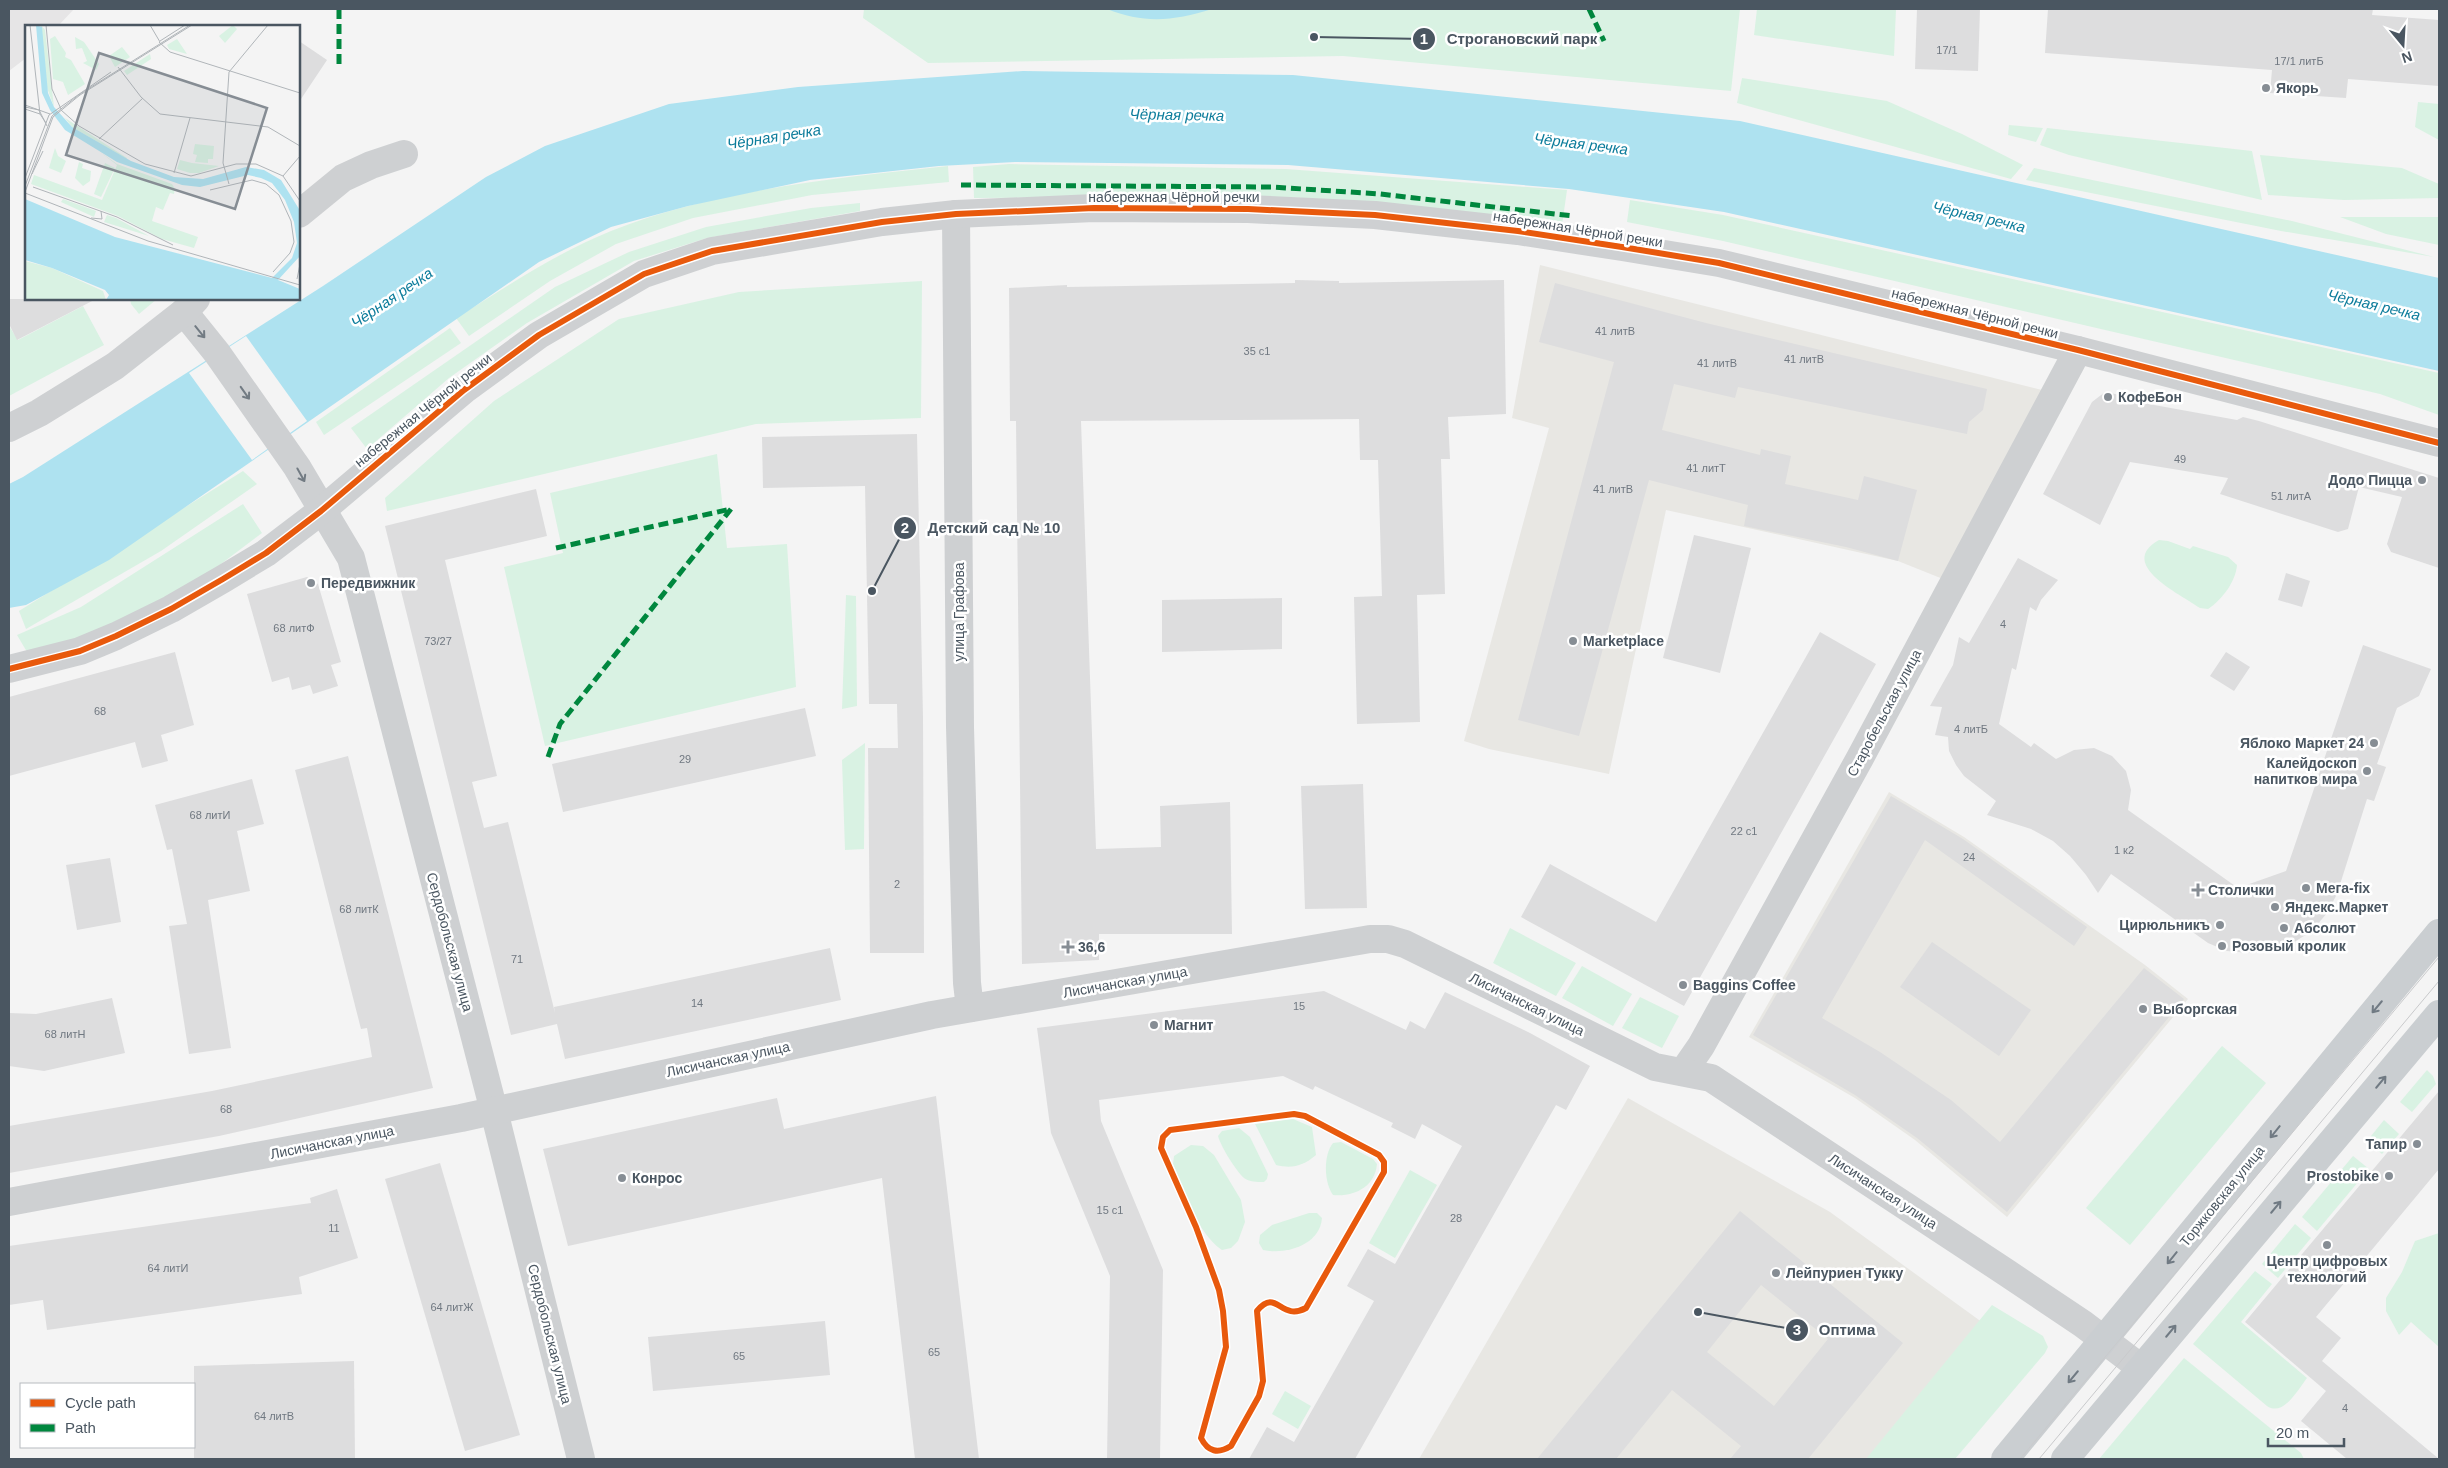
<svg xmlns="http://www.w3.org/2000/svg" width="2448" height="1468" font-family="Helvetica,sans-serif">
<rect width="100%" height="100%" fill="#f4f4f4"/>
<g fill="#e8e7e3">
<polygon points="1540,265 2042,390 1948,581 1898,561 1666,510 1609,774 1489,749 1464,741 1549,428 1512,418"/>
<polygon points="1889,792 1964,837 2145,965 2188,999 2007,1217 1915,1140 1855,1098 1749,1037"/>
<polygon points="1628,1098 1830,1212 2008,1341 1910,1459 1419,1459"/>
</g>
<polygon fill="#e6e5e6" points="9,9 74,9 58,26 26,26 26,58 9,71"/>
<g fill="#d9f2e3">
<polygon points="864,9 1740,9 1731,91 1343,56 928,63 863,18"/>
<polygon points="1757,9 1896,9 1894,56 1754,35"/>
<polygon points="1742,78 1887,101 1962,134 2023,165 2011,179 1737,103"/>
<polygon points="2418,102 2439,104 2439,140 2415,127"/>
<polygon points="2009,125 2043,128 2036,142 2008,135"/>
<polygon points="2047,128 2252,151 2262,200 2069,155 2040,145"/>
<polygon points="2260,155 2402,168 2439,184 2439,198 2344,200 2268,195"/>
<polygon points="1009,164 1286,169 1567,190 1562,225 1376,202 1285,197 974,198 973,167"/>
<path d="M948 166 949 182 812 195 693 218 616 244 550 281 469 336 456 318C506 287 556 253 611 231 718 189 835 178 948 166Z"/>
<polygon points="2034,168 2292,221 2434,257 2281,231 2026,180"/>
<polygon points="1630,200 1723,215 2439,373 2439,415 2380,394 1723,241 1627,222"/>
<polygon points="860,203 860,211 707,238 634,261 527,323 449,378 367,449 351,428 555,287 629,252 706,227 811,208"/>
<polygon points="2340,217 2439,217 2439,245 2386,234"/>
<polygon points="922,281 921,418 756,424 387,511 385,498 494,401 619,319 739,292"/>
<polygon points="130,299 157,299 139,314 131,304"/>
<polygon points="83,306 104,345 9,396 9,326 18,340"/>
<polygon points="450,328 461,343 324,435 316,422"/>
<polygon points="717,454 727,548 787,544 796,687 545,746 504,567 563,553 550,493"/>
<polygon points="243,471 257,484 161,551 26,629 19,611"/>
<polygon points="243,504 262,533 213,570 142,613 30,657 17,635 81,607"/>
<path d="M2159 540 2168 541 2190 549 2193 546 2228 557 2237 565C2236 581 2222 600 2208 609L2200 608C2180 594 2116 564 2159 540Z"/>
<polygon points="846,595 856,596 857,706 842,709"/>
<polygon points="865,743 864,849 845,850 842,760"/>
<polygon points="1510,928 1576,963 1556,996 1493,963"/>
<polygon points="1582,966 1632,994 1613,1026 1562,998"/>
<polygon points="1640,997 1679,1016 1662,1048 1622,1028"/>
<polygon points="2222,1046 2266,1083 2130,1245 2086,1208"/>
<polygon points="2427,1070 2433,1076 2436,1084 2412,1112 2400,1102"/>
<path d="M1293 1119 1312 1127 1316 1155C1303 1166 1292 1169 1276 1165L1255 1124Z"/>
<polygon points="2384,1120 2399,1134 2382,1154 2367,1141"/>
<path d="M1239 1128 1250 1137 1268 1174 1267 1179 1264 1182C1257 1182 1249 1182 1244 1178 1236 1171 1221 1147 1218 1136L1222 1131Z"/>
<path d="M1341 1142 1373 1159 1377 1164C1375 1187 1354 1197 1333 1195 1324 1183 1323 1155 1333 1143Z"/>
<path d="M1191 1145 1203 1146 1214 1155 1241 1200 1245 1222 1238 1241 1231 1248 1222 1250C1196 1232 1186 1193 1173 1164L1174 1156Z"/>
<polygon points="2353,1156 2369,1169 2317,1231 2302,1217"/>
<polygon points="1410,1170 1437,1185 1395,1258 1369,1243"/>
<path d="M1309 1213H1317L1322 1218C1320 1245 1286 1255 1263 1250L1259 1243 1260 1235 1272 1225Z"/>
<polygon points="2295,1224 2311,1238 2278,1278 2262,1264"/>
<polygon points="2439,1233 2439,1347 2411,1322 2399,1335 2386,1311 2386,1298 2402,1272 2415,1241"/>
<path d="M2255 1271 2272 1284 2241 1322 2307 1378C2298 1390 2283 1417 2267 1406L2193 1344Z"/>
<polygon points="1992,1305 2043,1336 2048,1347 2045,1353 1955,1459 1866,1459"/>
<polygon points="2184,1358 2301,1453 2304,1459 2099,1459"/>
<polygon points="1285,1391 1311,1406 1298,1429 1272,1414"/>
</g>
<g fill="#aee2f0">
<path d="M1107 9H1212C1174 21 1144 24 1107 9Z"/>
<polygon points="1023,71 1293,75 1740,121 2439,278 2439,371 1724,212 1569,189 1288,165 1015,162 939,166 810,180 688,206 611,227 539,262 109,560 26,605 9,608 9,484 23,477 323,286 486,177 545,146 669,104 798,87"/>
</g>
<polygon fill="#f4f4f4" points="246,336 307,421 252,460 189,373"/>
<g fill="#ddddde" fill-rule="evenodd">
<polygon points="1917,9 1980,9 1978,71 1915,69"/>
<polygon points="2048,9 2373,9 2372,15 2439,20 2439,86 2348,79 2346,98 2270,93 2272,70 2045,53"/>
<polygon points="299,41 327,60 299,102"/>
<polygon points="1295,280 1339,281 1339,283 1504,280 1506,414 1448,417 1450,459 1441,459 1445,594 1417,595 1420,722 1357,724 1354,597 1382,596 1378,460 1360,460 1359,419 1081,421 1096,849 1161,847 1160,806 1230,802 1232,934 1099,934 1099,960 1022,964 1016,421 1010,421 1009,288 1067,285 1067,287 1295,283"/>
<polygon points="1555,283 1706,323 1987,389 1983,410 1969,422 1967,434 1738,387 1735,398 1674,384 1662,430 1760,455 1761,449 1791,456 1785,484 1858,500 1864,476 1917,490 1898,561 1846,547 1744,526 1748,505 1649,480 1579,736 1518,720 1614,362 1539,342"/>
<polygon points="9,299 96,299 17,340 9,324"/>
<polygon points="2105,392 2130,397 2132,401 2237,420 2243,417 2259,421 2439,478 2439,568 2391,552 2387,544 2402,497 2359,487 2348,529 2338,532 2220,494 2228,478 2130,462 2100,525 2043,494 2092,402"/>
<polygon points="917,434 923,717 924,953 870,953 868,748 898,748 897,704 869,704 865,486 763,488 762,437"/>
<polygon points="536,489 547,536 445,560 497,776 472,782 484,828 508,822 555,1013 554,1007 830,948 841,1000 565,1059 557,1024 511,1035 385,526"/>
<polygon points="1694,535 1751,548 1720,673 1663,658"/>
<polygon points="2018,558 2058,580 2041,600 2036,611 2030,607 2016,670 2012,668 1999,724 2031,747 2034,743 2056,759 2074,750 2094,748 2112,756 2126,771 2131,790 2128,810 2238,888 2286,871 2363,645 2431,669 2419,696 2397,708 2377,764 2386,767 2374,801 2367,799 2337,894 2327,913 2312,931 2291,944 2271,951 2249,953 2227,951 2208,943 2111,874 2098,893 2086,875 2070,856 2053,841 2031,829 1987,815 1996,801 1964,776 1956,765 1949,751 1948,737 1935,735 1942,707 1930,706 1953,665 1959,637 1969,643"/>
<polygon points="2286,573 2310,581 2302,607 2278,600"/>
<polygon points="307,577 318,584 341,662 331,665 338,686 313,694 310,685 292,690 289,677 272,682 247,594"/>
<polygon points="1282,598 1282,649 1162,652 1162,600"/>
<polygon points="1820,632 1876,664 1684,1006 1521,917 1550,864 1656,922"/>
<polygon points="175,652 194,725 161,735 168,761 142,768 135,742 9,776 9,697"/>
<polygon points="2226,652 2250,667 2234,691 2210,676"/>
<polygon points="805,708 816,756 563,812 552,764"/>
<polygon points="348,756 433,1088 219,1136 9,1173 9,1126 212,1091 372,1057 367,1028 361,1029 295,770"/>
<polygon points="252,779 264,824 237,831 250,891 208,900 231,1048 189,1054 169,926 187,924 172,849 167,850 155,805"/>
<polygon points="1363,784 1367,908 1305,909 1301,786"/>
<polygon points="1891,796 1963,839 2087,927 2074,946 1925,840 1822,1018 1880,1052 1951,1100 2000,1142 2144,968 2184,999 2007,1212 1917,1138 1855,1095 1753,1035"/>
<polygon points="110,858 121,922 77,930 66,865"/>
<polygon points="1932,942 2031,1010 1999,1056 1900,987"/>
<polygon points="1324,991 1406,1030 1410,1021 1425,1029 1445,992 1530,1033 1590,1066 1566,1110 1556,1105 1355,1459 1249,1459 1267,1427 1294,1442 1374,1301 1347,1286 1368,1249 1395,1264 1462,1146 1422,1124 1415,1139 1391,1127 1393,1123 1315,1086 1313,1090 1283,1076 1099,1100 1101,1121 1163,1270 1160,1459 1107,1459 1110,1276 1051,1133 1037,1028"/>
<polygon points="112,998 125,1053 44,1071 9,1066 9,1013 36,1014"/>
<polygon points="2439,1091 2439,1169 2316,1317 2341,1338 2322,1361 2439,1459 2347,1459 2301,1421 2326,1391 2245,1322"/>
<polygon points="936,1096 979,1459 915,1459 882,1178 568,1246 543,1149 777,1098 784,1129"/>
<polygon points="440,1163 520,1435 465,1451 385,1179"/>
<polygon points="337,1189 358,1258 299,1277 302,1294 47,1330 43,1300 9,1305 9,1246 311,1203 310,1198"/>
<path d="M1740 1211 1903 1343 1808 1459H1730L1741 1446 1672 1390 1616 1459H1537ZM1761 1285 1828 1339 1774 1406 1707 1352Z"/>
<polygon points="825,1321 830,1375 653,1391 648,1337"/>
<polygon points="354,1361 355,1459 194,1459 194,1366"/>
</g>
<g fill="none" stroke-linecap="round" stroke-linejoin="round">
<g stroke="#ced0d2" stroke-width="28">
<polyline points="299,214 343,178 371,165 404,154"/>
<polyline points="956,214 960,727 967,983 970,1008"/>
<polyline points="184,312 217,353 297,467 351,558 494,1111 581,1459"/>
<polyline points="9,428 39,413 115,366 184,312 196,299"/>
<polyline points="9,669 80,651 116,636 171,609 223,579 266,553 321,511 464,390 539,335 644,274 712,251 882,222 956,214 1094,208 1248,209 1375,215 1518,231 1622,247 1719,263 2078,350 2439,443"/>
<polyline points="1683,1072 1701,1046 1860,758 2078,350"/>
<polyline points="9,1202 461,1118 932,1015 1370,939 1388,939 1405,944 1655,1067 1711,1078 2007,1273 2083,1324 2141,1368"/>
</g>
<g stroke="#caced1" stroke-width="28">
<polyline points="2005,1459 2439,933"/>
<polyline points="2065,1459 2439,1014"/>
</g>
<g stroke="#c9cacc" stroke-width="1">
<polyline points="2020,1459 2439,957"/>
<polyline points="2039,1459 2439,981"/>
</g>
<g stroke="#00873e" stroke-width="5" stroke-dasharray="10 5" stroke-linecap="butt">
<polyline points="339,9 339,67"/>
<polyline points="1589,9 1604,41"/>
<polyline points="961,185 1272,187 1380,194 1573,216"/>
<polyline points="556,548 731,509"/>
<polyline points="548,757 560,724 731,509"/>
</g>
<defs>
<g id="cycleway">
<polyline points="9,669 80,651 116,636 171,609 223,579 266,553 321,511 464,390 539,335 644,274 712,251 882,222 956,214 1094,208 1248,209 1375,215 1518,231 1622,247 1719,263 2078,350 2439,443"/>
<path d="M1294 1114 1305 1116 1379 1155 1384 1162V1172L1306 1308C1280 1322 1277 1287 1257 1311L1263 1381 1259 1396 1231 1446C1218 1454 1208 1452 1201 1438L1226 1347 1223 1311 1219 1290 1196 1227 1161 1148 1163 1137 1170 1130Z"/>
</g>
</defs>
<use href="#cycleway" stroke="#fff" stroke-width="9"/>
<use href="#cycleway" stroke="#e8590c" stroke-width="6"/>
</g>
<defs><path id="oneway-shaft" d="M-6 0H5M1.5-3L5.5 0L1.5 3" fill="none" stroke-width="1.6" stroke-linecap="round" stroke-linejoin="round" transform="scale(1.25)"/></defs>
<g stroke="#727b83">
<use href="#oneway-shaft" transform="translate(200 332) rotate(51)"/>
<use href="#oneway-shaft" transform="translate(245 393) rotate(55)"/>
<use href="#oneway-shaft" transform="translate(301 475) rotate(61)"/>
</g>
<g stroke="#707a83">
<use href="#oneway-shaft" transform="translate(2377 1007) rotate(130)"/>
<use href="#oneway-shaft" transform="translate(2381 1082) rotate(-50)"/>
<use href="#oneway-shaft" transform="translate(2275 1132) rotate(129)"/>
<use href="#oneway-shaft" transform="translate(2276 1207) rotate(-50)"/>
<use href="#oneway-shaft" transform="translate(2172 1258) rotate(129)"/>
<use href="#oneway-shaft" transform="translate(2171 1331) rotate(-50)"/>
<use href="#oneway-shaft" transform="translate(2073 1377) rotate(130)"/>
</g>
<g fill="#868d94" stroke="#fff" stroke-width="2">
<circle cx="2266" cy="88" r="5"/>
<circle cx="2108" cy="397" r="5"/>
<circle cx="2422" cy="480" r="5"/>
<circle cx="311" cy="583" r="5"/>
<circle cx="1573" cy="641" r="5"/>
<circle cx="2374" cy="743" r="5"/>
<circle cx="2367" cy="771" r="5"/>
<circle cx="2306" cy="888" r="5"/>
<path d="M2195.5 882.5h5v5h5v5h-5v5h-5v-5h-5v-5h5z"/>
<circle cx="2275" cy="907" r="5"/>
<circle cx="2220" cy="925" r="5"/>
<circle cx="2284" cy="928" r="5"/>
<circle cx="2222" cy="946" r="5"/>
<path d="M1065.5 939.5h5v5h5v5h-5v5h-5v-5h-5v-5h5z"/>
<circle cx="1683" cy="985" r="5"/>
<circle cx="2143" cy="1009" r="5"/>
<circle cx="1154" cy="1025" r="5"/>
<circle cx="2417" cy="1144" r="5"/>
<circle cx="2389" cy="1176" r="5"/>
<circle cx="622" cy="1178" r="5"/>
<circle cx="2327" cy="1245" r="5"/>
<circle cx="1776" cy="1273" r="5"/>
</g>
<g text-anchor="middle" stroke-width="5" stroke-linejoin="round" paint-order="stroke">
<g font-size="11" fill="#707881">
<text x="1947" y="54">17/1</text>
<text x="2299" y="65">17/1 литБ</text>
<text x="1615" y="335">41 литВ</text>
<text x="1257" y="355">35 с1</text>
<text x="1804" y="363">41 литВ</text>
<text x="1717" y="367">41 литВ</text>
<text x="2180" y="463">49</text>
<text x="1706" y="472">41 литТ</text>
<text x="1613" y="493">41 литВ</text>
<text x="2291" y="500">51 литА</text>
<text x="2003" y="628">4</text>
<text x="294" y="632">68 литФ</text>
<text x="438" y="645">73/27</text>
<text x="100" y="715">68</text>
<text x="1971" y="733">4 литБ</text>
<text x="685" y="763">29</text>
<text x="210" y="819">68 литИ</text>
<text x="1744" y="835">22 с1</text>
<text x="2124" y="854">1 к2</text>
<text x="1969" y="861">24</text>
<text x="897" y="888">2</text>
<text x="359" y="913">68 литК</text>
<text x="517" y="963">71</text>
<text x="697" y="1007">14</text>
<text x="1299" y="1010">15</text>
<text x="65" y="1038">68 литН</text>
<text x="226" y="1113">68</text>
<text x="1110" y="1214">15 с1</text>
<text x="1456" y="1222">28</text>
<text x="334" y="1232">11</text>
<text x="168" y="1272">64 литИ</text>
<text x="452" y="1311">64 литЖ</text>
<text x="934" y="1356">65</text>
<text x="739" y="1360">65</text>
<text x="2345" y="1412">4</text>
<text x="274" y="1420">64 литВ</text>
</g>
<g font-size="14" font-weight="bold" fill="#4a5661" stroke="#fff" text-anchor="start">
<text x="2276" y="93">Якорь</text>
<text x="2118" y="402">КофеБон</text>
<text x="2412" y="485" text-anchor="end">Додо Пицца</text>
<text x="321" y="588">Передвижник</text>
<text x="1583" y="646">Marketplace</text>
<text x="2364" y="748" text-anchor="end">Яблоко Маркет 24</text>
<text x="2357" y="768" text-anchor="end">Калейдоскоп<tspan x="2357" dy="16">напитков мира</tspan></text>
<text x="2316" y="893">Мега-fix</text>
<text x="2208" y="895">Столички</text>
<text x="2285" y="912">Яндекс.Маркет</text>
<text x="2210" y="930" text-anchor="end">Цирюльникъ</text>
<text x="2294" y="933">Абсолют</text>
<text x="2232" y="951">Розовый кролик</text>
<text x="1078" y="952">36,6</text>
<text x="1693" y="990">Baggins Coffee</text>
<text x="2153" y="1014">Выборгская</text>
<text x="1164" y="1030">Магнит</text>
<text x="2407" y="1149" text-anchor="end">Тапир</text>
<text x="2379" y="1181" text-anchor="end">Prostobike</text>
<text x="632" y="1183">Конрос</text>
<text x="2327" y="1266" text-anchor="middle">Центр цифровых<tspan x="2327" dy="16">технологий</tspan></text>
<text x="1786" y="1278">Лейпуриен Тукку</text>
</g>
<g font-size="14" fill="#4a5661" stroke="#fff">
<text x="1174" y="202">набережная Чёрной речки</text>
<text transform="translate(1578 229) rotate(9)" y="5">набережная Чёрной речки</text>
<text transform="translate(1975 313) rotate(14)" y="5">набережная Чёрной речки</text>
<text transform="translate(423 410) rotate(-39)" y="5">набережная Чёрной речки</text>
<text transform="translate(959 612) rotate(-90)" y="5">улица Графова</text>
<text transform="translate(1884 713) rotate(-62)" y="5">Старобельская улица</text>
<text transform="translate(450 942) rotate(75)" y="5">Сердобольская улица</text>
<text transform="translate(1125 982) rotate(-10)" y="5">Лисичанская улица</text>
<text transform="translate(1527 1004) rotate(26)" y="5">Лисичанская улица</text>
<text transform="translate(728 1059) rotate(-12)" y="5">Лисичанская улица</text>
<text transform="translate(332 1142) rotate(-11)" y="5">Лисичанская улица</text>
<text transform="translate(1883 1191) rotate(33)" y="5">Лисичанская улица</text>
<text transform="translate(2222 1196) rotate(-51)" y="5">Торжковская улица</text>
<text transform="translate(550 1334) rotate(76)" y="5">Сердобольская улица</text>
</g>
<g font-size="15" font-style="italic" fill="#0c7c9b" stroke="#fff">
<text transform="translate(1177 115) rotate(1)" y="5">Чёрная речка</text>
<text transform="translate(774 137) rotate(-9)" y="5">Чёрная речка</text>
<text transform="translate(1581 144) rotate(7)" y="5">Чёрная речка</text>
<text transform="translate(1979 217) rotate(13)" y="5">Чёрная речка</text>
<text transform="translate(392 298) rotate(-34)" y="5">Чёрная речка</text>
<text transform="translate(2374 305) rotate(13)" y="5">Чёрная речка</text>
</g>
</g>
<g transform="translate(25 25)">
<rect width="275" height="275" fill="#f4f4f4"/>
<path d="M16 0 20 5 29 82 21 60ZM208 0 212 4 200 18 194 11ZM30 11 41 28 40 32 46 35 60 59 43 70 38 57 28 54 25 14ZM50 12 59 17 74 39 71 45 58 38 62 36 57 23 51 24ZM152 14 162 29 144 24 142 20ZM97 22 105 32 90 42 84 31ZM125 29 126 34 102 50 99 46ZM40 93 102 133V134L47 102ZM170 119 189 121 188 134H183V138L170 137 172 130 168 129ZM30 123 33 131 41 136 36 148 24 143ZM75 127 92 139 147 159 150 164 149 169 145 168 138 185 131 182 127 196 173 212 169 223 137 214 93 191 6 159 9 150 77 175 92 140ZM155 135 167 138 194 141 174 148H165L152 144ZM54 137 58 139 57 143 66 146 65 156 58 161 50 153ZM80 138 90 143 76 172 69 169ZM38 174 71 186 69 192 36 177ZM82 190 91 193 124 211 79 197ZM0 236 27 243 78 266 81 275H0Z" fill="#d9f2e3"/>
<path d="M11 0 17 2 23 68 29 82 47 102 106 136 149 152 178 154 221 142 239 145 256 155 274 184 275 231 253 255 275 264V275H81L84 270 80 265 27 243 0 235V174L90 212 247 253 267 233 272 218 269 197 260 175 247 158 236 153 223 150 175 162 157 160 92 137 40 105 25 85 17 68Z" fill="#aee2f0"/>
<path fill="none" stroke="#b0b5b9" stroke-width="1" d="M5 0 15 89 21 98M21 0 27 64 36 84M125 0 135 17M135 16 160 0M134 17 145 27 275 68M93 42 116 72 135 89 243 102 275 121M0 80 25 89M0 82 14 85 22 101M0 84 15 89M36 85 54 101 120 139 166 151 211 139H231L258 151 275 176M74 114 118 73M149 148 165 93M7 149 18 126M258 151 275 131M0 153 24 90 86 47M204 159 198 138 204 47 243 0M0 161 27 91 55 69 165 0M8 162 92 192 148 220M185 165 227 155 241 159 254 170 266 196 269 217 265 228 248 247M0 167 28 92 55 70 167 0M0 168 123 216 275 260M66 193 77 194 76 186M272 254 275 239"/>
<path fill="#868d94" fill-opacity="0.15" stroke="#868d94" stroke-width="2.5" d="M74 28 242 83 210 184 41 130Z"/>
<rect width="275" height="275" fill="none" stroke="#4a5661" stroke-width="2.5"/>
</g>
<path fill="none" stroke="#4a5661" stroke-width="2" d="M1314 37L1424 39M872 591L905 528M1698 1312L1797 1330"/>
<g fill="#4a5661" stroke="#fff" stroke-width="2">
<circle cx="1314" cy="37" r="5"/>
<circle cx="872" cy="591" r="5"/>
<circle cx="1698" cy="1312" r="5"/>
<circle cx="1424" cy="39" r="12"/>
<circle cx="905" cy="528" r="12"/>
<circle cx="1797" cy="1330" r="12"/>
</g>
<g font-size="15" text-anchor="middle" font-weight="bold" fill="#fff">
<text x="1424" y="44">1</text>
<text x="905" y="533">2</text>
<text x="1797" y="1335">3</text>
</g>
<g font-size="15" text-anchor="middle" font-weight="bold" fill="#4a5661" stroke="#fff" stroke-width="5" stroke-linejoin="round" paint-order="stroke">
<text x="1522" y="44">Строгановский парк</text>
<text x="994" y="533">Детский сад № 10</text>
<text x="1847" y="1335">Оптима</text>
</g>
<rect width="2448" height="1468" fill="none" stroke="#4a5661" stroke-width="20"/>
<rect x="20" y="1383" width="175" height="65" fill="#ffffff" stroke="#b7bbc0"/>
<rect x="30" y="1399" width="25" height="8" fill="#e8590c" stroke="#b7bbc0"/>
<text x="65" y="1408" font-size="15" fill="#4a5661">Cycle path</text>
<rect x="30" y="1424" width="25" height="8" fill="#00873e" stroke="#b7bbc0"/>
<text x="65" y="1433" font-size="15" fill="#4a5661">Path</text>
<g transform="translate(2403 45) rotate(162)" stroke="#ffffff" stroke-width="4" paint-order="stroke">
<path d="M0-4L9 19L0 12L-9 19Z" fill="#4a5661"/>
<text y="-8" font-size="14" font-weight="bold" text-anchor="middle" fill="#4a5661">N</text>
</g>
<path d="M2268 1438v8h76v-8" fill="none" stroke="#4a5661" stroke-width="2.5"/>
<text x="2276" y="1438" font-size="15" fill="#4a5661" stroke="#ffffff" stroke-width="4" paint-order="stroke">20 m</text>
</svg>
